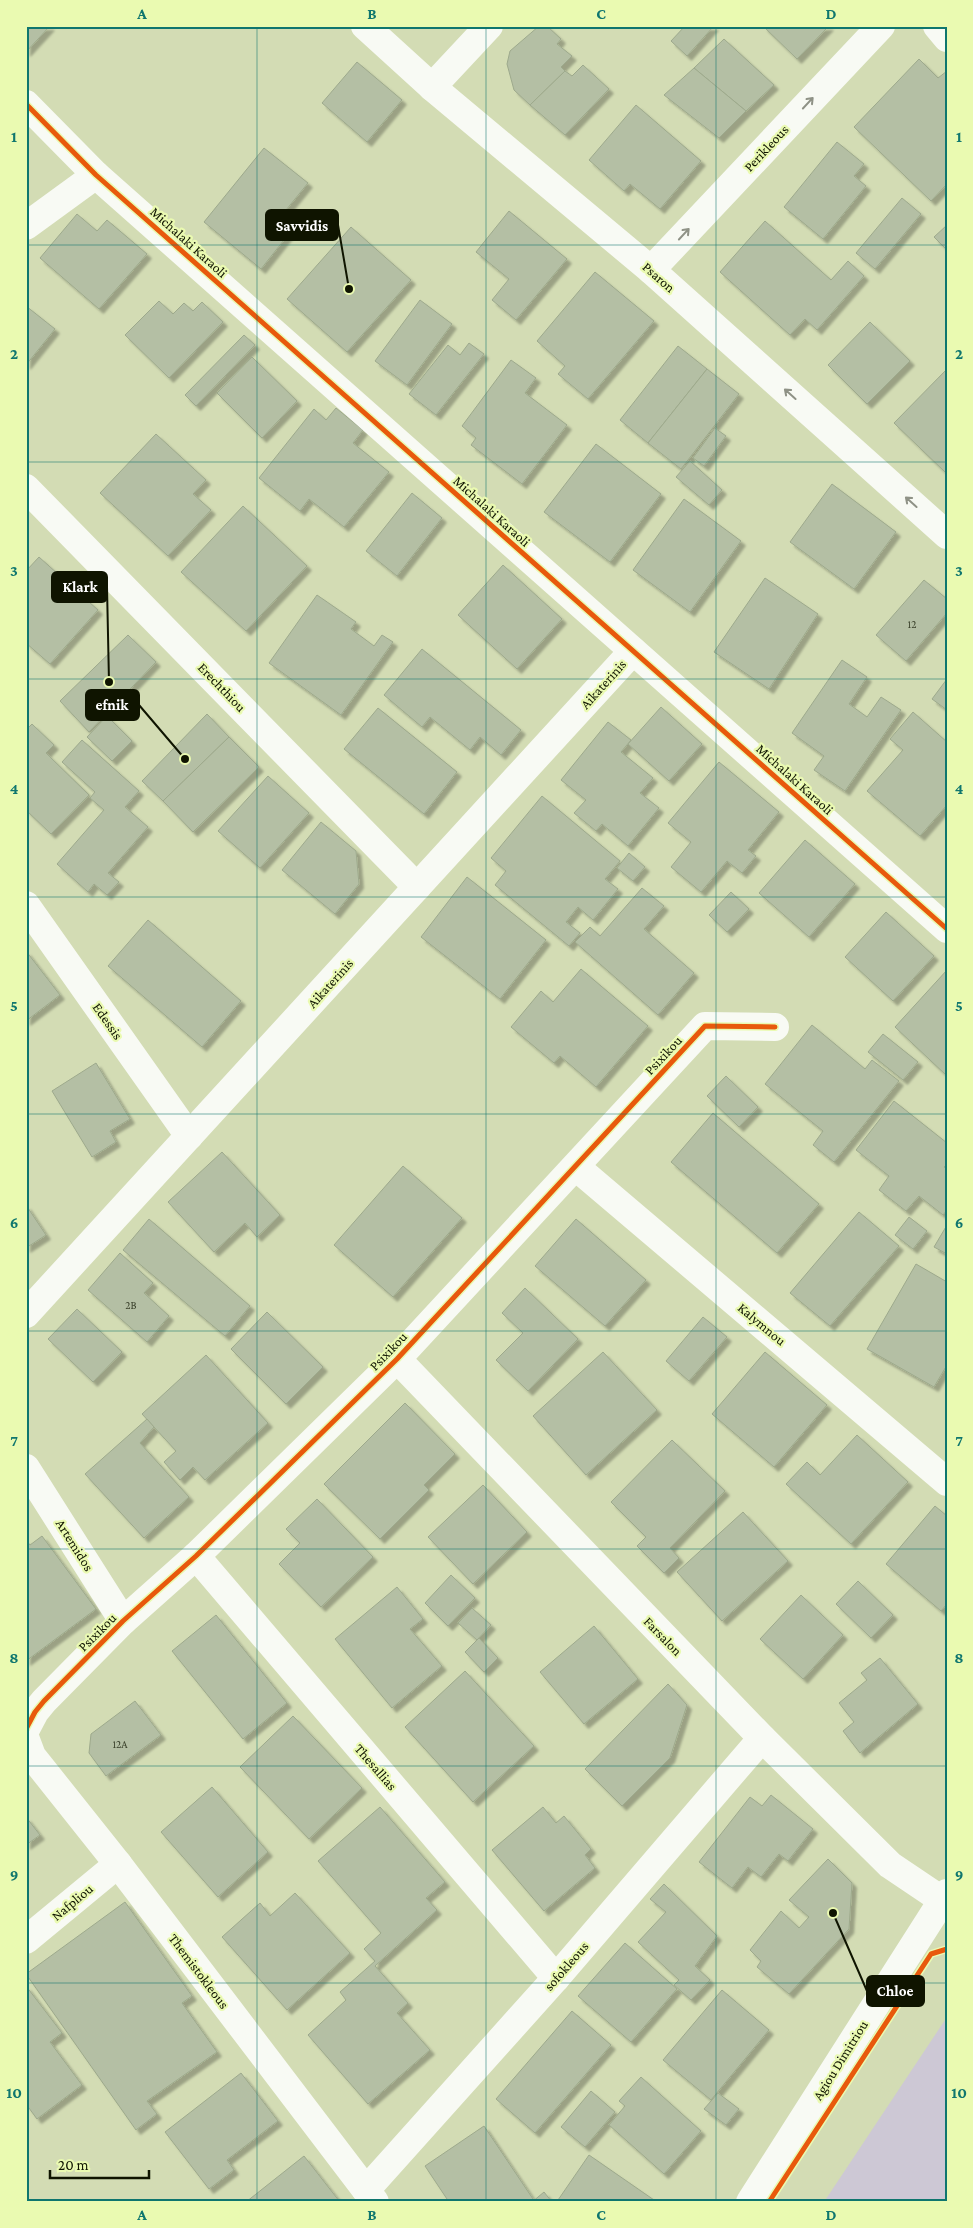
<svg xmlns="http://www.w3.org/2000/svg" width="973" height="2228" font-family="'Crimson Pro',serif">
<defs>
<filter id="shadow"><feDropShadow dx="4.5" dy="4.5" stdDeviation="1" flood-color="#0004"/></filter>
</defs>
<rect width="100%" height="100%" fill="#d3dcb4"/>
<polygon fill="#cdc8d5" points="947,2017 947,2202 824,2202"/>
<g fill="#b4bfa4" stroke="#9da98c" filter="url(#shadow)">
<polygon points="26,26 50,26 26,52"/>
<polygon points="539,26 547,26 561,39 557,44 572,56 561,67 565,71 530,105 514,90 507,64 510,51"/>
<polygon points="685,26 714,26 687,56 671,41"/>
<polygon points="763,26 829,26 797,59"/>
<polygon points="724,39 774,85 746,111 694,68"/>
<polygon points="919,59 938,78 947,71 947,184 931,201 854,127"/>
<polygon points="357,62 402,100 367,142 322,103"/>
<polygon points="583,65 609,89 565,135 530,105 565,71 572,76"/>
<polygon points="694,68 746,111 719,138 664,95"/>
<polygon points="636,105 701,161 660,209 630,184 624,191 589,160"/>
<polygon points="837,142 864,164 854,176 866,186 823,239 784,207"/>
<polygon points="264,148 308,183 286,210 299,221 261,269 204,222"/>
<polygon points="902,198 921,214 875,269 856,253"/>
<polygon points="509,211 567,259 516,320 492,300 509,279 476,252"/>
<polygon points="77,214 97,231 107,220 147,254 99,309 40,258"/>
<polygon points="765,221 831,280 848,261 864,276 817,330 805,319 790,335 720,272"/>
<polygon points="947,225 947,250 934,237"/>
<polygon points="351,227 411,280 347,352 287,299"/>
<polygon points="595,272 654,321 588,399 558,374 565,366 537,341"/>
<polygon points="420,300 452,324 407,385 375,361"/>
<polygon points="159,301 173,314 184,303 193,311 202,302 223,322 169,378 125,335"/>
<polygon points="26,306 55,329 26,365"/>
<polygon points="870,322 910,361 867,404 828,365"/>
<polygon points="244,335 255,345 196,406 185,395"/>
<polygon points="469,343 484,354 436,415 409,394 448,345 460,355"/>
<polygon points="678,346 707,369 648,443 620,420"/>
<polygon points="252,357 297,401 262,438 217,393"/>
<polygon points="511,360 536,378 525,393 567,425 522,484 471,445 476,438 462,426"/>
<polygon points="707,369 739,394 681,469 648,443"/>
<polygon points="947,369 947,474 894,423"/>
<polygon points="336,408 363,430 353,443 389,472 344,527 309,499 300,511 259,478 314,409 326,420"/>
<polygon points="715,428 726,436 704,466 693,458"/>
<polygon points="156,434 206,480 193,494 211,510 168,556 100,493"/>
<polygon points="596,444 661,494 610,562 544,512"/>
<polygon points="690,461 722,490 709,505 676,477"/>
<polygon points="832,484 896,532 854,589 790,542"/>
<polygon points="412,493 442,518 397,576 366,551"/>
<polygon points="684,499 741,541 690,612 633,570"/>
<polygon points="243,506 307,566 246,631 181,572"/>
<polygon points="39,557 98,610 50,664 26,643 26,571"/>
<polygon points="503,565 562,619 517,669 458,615"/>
<polygon points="765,578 818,614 769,689 714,652"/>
<polygon points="924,580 947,599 947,613 906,661 876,635"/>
<polygon points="317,595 356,622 351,629 374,646 382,635 393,642 341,715 269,663"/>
<polygon points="128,635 156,662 89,732 60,701"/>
<polygon points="422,649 521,730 501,755 480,737 470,750 430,717 422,727 384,695"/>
<polygon points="842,660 867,677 849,704 867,717 881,697 901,710 845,791 814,770 824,756 792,733"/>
<polygon points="947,679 947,710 932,699"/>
<polygon points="661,707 702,744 669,781 628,744"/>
<polygon points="378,708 457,772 424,814 344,749"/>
<polygon points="913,712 947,742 947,805 920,836 867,791 903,750 890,739"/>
<polygon points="207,714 229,737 163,801 142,781"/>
<polygon points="107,716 132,741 112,761 87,737"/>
<polygon points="608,722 631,740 621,752 653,778 640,793 659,808 628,846 602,824 596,831 574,813 586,800 561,780"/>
<polygon points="32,724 54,745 46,753 89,795 51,834 26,810 26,730"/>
<polygon points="229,737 259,767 193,832 163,801"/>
<polygon points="82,740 139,791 125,807 148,827 108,873 119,882 107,895 94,884 88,892 57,864 104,810 90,798 95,792 62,762"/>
<polygon points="719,762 779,812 748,850 756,856 742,873 727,861 701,892 671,867 691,842 668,823"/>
<polygon points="268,776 309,813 260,868 218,831"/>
<polygon points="542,796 620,861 605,879 618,889 593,920 578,907 566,922 580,933 569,946 495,885 506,871 491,858"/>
<polygon points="321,822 356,851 359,884 335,914 282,870"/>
<polygon points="805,840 855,884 809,937 759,893"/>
<polygon points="629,853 645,867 633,881 617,868"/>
<polygon points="467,877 546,940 500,999 421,937"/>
<polygon points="642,888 664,906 644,929 694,973 658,1015 575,942 590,927 600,936"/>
<polygon points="731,892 749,909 727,932 709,915"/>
<polygon points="886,912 934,956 893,1001 845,957"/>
<polygon points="148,920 241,1001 202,1047 108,966"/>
<polygon points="26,951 60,995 26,1021"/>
<polygon points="581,969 648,1026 596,1087 560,1056 554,1063 511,1027 541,991 553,1002"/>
<polygon points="947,970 947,1076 895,1027"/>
<polygon points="812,1025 865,1069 872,1060 899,1081 834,1162 813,1145 823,1131 765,1084"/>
<polygon points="883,1034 918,1062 903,1080 868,1052"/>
<polygon points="96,1063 130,1119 110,1131 116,1142 92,1157 52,1091"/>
<polygon points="726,1076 758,1107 739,1127 707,1096"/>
<polygon points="894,1101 947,1143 947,1164 944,1167 947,1169 947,1210 943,1215 919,1196 906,1211 879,1190 889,1176 856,1150"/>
<polygon points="713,1113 819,1204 777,1253 671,1162"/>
<polygon points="222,1152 280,1215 257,1237 245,1223 214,1252 168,1202"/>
<polygon points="403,1166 462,1218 393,1297 334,1245"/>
<polygon points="26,1205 46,1235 26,1248"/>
<polygon points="859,1212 899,1246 830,1326 790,1293"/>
<polygon points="909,1217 927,1231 913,1249 895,1235"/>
<polygon points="149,1219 250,1306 225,1336 123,1250"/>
<polygon points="576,1219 646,1280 605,1326 535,1266"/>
<polygon points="947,1225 947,1254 934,1247"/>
<polygon points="120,1253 153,1283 144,1293 169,1316 147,1342 88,1290"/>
<polygon points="916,1264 947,1282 947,1365 934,1387 867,1349"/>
<polygon points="525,1288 578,1339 528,1391 496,1360 523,1333 502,1313"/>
<polygon points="77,1309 122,1352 93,1382 48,1339"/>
<polygon points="267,1312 323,1367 286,1404 231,1349"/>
<polygon points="703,1317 727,1337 689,1381 666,1361"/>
<polygon points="603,1352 657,1410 586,1475 533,1416"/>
<polygon points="765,1352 827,1405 774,1467 712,1414"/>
<polygon points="206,1355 268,1423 205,1480 193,1467 180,1480 164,1462 176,1451 142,1414"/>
<polygon points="405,1403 455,1454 424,1485 429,1490 380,1539 324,1484"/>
<polygon points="147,1419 154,1427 140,1443 189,1497 144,1538 85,1474"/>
<polygon points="857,1435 908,1482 851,1544 786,1484 807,1462 820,1475"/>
<polygon points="672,1440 725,1491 670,1548 679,1558 664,1573 637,1546 646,1537 611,1502"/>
<polygon points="483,1485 527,1532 473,1584 428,1537"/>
<polygon points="317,1499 373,1557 321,1607 279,1564 300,1543 286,1529"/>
<polygon points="935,1506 947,1516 947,1604 941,1611 886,1564"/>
<polygon points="743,1512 788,1561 722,1621 677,1572"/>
<polygon points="42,1536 96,1609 26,1661 26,1540 30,1545"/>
<polygon points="451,1575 475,1598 448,1626 425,1603"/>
<polygon points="858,1581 893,1615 871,1638 836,1604"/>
<polygon points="397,1587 423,1619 410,1629 442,1666 392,1708 335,1639"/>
<polygon points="801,1595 843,1635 803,1679 760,1639"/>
<polygon points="472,1608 491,1625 477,1640 458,1623"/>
<polygon points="216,1615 287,1703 243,1739 172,1651"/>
<polygon points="594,1626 638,1679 584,1724 540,1672"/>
<polygon points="479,1638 498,1658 484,1672 465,1652"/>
<polygon points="880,1658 918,1704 860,1753 843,1731 854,1722 839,1703 867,1680 861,1673"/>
<polygon points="465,1671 534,1746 473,1802 405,1727"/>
<polygon points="668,1684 687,1705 670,1758 622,1806 585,1769"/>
<polygon points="135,1701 161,1735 106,1776 89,1753 91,1734"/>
<polygon points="293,1716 362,1788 309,1839 240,1767"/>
<polygon points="212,1787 268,1852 218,1897 161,1832"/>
<polygon points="771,1795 813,1829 788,1861 779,1854 761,1877 748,1867 732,1888 699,1862 750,1797 762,1806"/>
<polygon points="380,1807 445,1882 426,1898 437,1910 375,1966 408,2003 397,2013 430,2050 368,2104 308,2035 346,2000 340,1992 375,1961 364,1949 381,1933 318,1861"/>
<polygon points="543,1807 556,1823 564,1816 591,1849 585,1855 595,1868 544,1911 492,1850"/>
<polygon points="26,1817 40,1835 26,1845"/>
<polygon points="828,1859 852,1883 849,1929 789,1994 757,1967 761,1961 750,1950 781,1911 799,1928 809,1917 789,1900"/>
<polygon points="664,1884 717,1936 695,1966 710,1980 691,2000 674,1985 679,1980 638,1942 666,1912 650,1899"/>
<polygon points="295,1893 350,1953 287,2010 222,1937 260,1903 270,1916"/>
<polygon points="125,1902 192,1996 182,2003 217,2052 147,2101 157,2114 136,2130 26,1974"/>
<polygon points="625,1943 677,1989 631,2042 578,1996"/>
<polygon points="26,1986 62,2033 50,2042 82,2085 37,2119 26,2104"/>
<polygon points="722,1990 769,2030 711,2100 663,2060"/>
<polygon points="572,2011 611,2045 535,2133 496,2099"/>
<polygon points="241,2073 278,2121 227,2160 234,2170 209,2189 165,2132"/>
<polygon points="641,2077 701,2131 664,2174 609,2125 625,2106 619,2101"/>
<polygon points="591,2091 615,2112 585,2147 561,2127"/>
<polygon points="718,2093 739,2109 726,2125 704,2109"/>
<polygon points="484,2126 533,2199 530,2202 449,2202 425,2166"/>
<polygon points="589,2155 654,2200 653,2202 561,2202 558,2200"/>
<polygon points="304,2156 340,2202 246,2202"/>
<polygon points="544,2192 552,2202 532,2202"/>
</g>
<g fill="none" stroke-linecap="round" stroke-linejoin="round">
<g stroke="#f8faf4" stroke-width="28">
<polyline points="365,26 432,87 651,270 947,535"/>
<polyline points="937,26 947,38"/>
<polyline points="432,87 489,26"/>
<polyline points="26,104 96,175 947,929"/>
<polyline points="26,226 96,175"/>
<polyline points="651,270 881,26"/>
<polyline points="26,488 417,887"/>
<polyline points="26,905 189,1136"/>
<polyline points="576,1167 947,1482"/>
<polyline points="26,1314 633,651"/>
<polyline points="397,1359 762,1738 890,1865 942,1900"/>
<polyline points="26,1468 123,1621"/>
<polyline points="196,1556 556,1978"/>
<polyline points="26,1729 35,1712 44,1701 123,1621 196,1556 397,1359 705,1026 775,1027"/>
<polyline points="26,1740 32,1756 40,1766 118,1864 375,2202"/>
<polyline points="26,1940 118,1864"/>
<polyline points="366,2190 556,1978 762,1738"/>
<polyline points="750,2202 947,1893"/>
</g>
<defs>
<g id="cycleway">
<polyline points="26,104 96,175 947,929"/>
<polyline points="26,1729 35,1712 44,1701 123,1621 196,1556 397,1359 705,1026 775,1027"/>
<polyline points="769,2202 931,1954 947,1949"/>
</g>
</defs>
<use href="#cycleway" stroke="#eafab1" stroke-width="8"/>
<use href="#cycleway" stroke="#e8590c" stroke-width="5"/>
</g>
<defs><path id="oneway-shaft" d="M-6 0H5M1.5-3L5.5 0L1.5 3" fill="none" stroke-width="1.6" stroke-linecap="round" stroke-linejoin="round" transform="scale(1.25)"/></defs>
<g stroke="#8f9286">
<use href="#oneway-shaft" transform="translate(808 103) rotate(-47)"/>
<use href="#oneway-shaft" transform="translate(684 234) rotate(-47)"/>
<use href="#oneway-shaft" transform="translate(790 394) rotate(-138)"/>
<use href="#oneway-shaft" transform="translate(911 502) rotate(-138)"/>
</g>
<path fill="none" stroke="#0f766e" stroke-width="1" stroke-opacity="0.55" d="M257 26V2202M486 26V2202M716 26V2202M26 245H947M26 462H947M26 679H947M26 897H947M26 1114H947M26 1331H947M26 1549H947M26 1766H947M26 1983H947"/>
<g text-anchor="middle" stroke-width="4.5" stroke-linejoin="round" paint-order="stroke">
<g font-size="11" fill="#383f29">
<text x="912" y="628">12</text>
<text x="131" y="1309">2B</text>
<text x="120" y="1748">12A</text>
</g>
<g font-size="14" fill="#0f1400" stroke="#eafab1">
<text transform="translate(766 148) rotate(-47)" y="5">Perikleous</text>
<text transform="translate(189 242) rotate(42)" y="5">Michalaki Karaoli</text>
<text transform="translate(659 277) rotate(41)" y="5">Psaron</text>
<text transform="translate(492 511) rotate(42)" y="5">Michalaki Karaoli</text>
<text transform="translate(603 684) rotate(-48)" y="5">Aikaterinis</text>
<text transform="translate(222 687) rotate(46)" y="5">Erechthiou</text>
<text transform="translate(795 779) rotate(42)" y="5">Michalaki Karaoli</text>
<text transform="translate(330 983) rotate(-48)" y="5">Aikaterinis</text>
<text transform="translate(108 1021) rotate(55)" y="5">Edessis</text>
<text transform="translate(663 1055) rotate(-47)" y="5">Psixikou</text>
<text transform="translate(762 1324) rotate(40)" y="5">Kalymnou</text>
<text transform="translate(388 1351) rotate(-46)" y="5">Psixikou</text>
<text transform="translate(75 1545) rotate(58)" y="5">Artemidos</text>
<text transform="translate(97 1632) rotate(-45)" y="5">Psixikou</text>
<text transform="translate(663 1636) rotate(46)" y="5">Farsalon</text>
<text transform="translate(376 1767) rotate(49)" y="5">Thesallias</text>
<text transform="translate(72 1902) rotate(-40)" y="5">Nafpliou</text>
<text transform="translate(566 1966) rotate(-49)" y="5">sofokleous</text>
<text transform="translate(199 1971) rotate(53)" y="5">Themistokleous</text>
<text transform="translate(840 2060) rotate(-58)" y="5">Agiou Dimitriou</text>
</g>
</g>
<path fill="none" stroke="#0f1400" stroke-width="2" d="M349 289L338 225M109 682L107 587M185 759L139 705M833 1913L867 1991"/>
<g fill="#0f1400" stroke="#eafab1" stroke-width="2">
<circle cx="349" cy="289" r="5"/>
<circle cx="109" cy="682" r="5"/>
<circle cx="185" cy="759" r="5"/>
<circle cx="833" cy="1913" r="5"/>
</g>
<g fill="#0f1400" stroke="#0f1400" stroke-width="2">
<rect x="266" y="210" width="72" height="30" rx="5"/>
<rect x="52" y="572" width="55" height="30" rx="5"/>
<rect x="86" y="690" width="53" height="30" rx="5"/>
<rect x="867" y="1976" width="57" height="30" rx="5"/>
</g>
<g font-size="15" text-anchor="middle" font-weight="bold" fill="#fff">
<text x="302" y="231">Savvidis</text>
<text x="80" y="592">Klark</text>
<text x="112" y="710">efnik</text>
<text x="895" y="1996">Chloe</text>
</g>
<rect width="973" height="2228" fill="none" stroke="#eafab1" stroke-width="55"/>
<path d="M50 2170v8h99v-8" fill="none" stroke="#0f1400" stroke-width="2.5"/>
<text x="58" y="2170" font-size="15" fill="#0f1400" stroke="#eafab1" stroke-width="4" paint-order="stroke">20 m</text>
<rect x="28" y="28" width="918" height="2172" fill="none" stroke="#0f766e" stroke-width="2"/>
<g font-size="16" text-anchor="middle" font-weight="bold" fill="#0f766e">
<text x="142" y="19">A</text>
<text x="372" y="19">B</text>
<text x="601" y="19">C</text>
<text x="831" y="19">D</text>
<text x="14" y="142">1</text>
<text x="959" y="142">1</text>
<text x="14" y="359">2</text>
<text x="959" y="359">2</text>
<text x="14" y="576">3</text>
<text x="959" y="576">3</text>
<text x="14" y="794">4</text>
<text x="959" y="794">4</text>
<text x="14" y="1011">5</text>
<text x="959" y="1011">5</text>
<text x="14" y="1228">6</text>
<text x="959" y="1228">6</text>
<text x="14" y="1446">7</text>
<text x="959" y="1446">7</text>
<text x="14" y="1663">8</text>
<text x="959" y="1663">8</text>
<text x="14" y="1880">9</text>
<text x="959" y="1880">9</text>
<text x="14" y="2098">10</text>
<text x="959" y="2098">10</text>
<text x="142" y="2220">A</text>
<text x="372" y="2220">B</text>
<text x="601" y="2220">C</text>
<text x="831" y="2220">D</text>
</g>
</svg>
